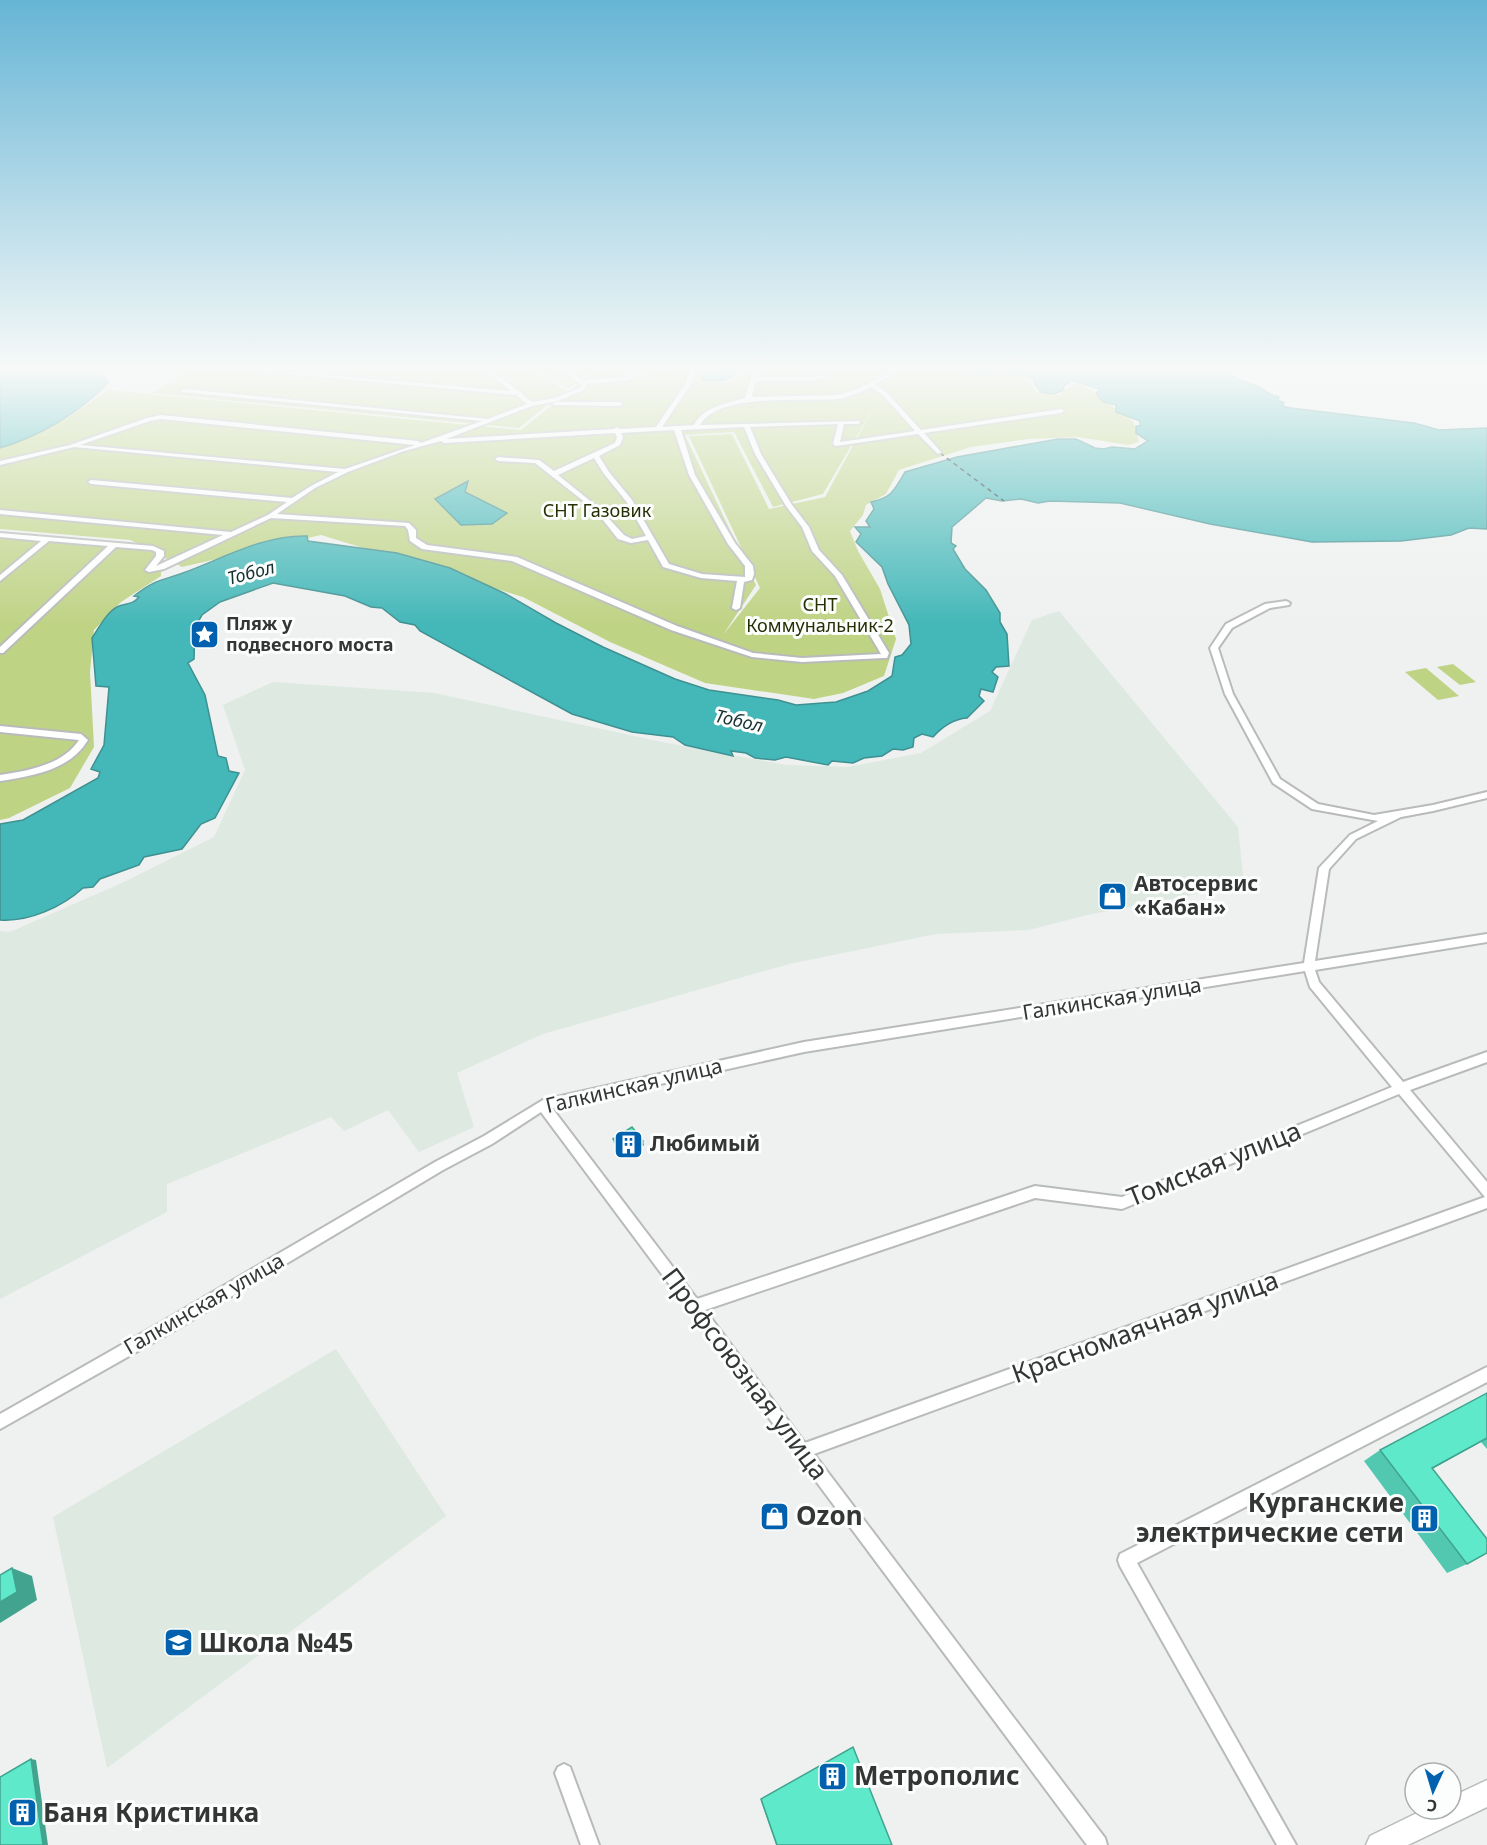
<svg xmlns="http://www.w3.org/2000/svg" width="1487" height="1845" font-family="'Noto Sans',sans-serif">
<rect width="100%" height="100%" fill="#eef1ef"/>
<g fill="#dee9e2">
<polygon points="1059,611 1238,827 1244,885 1087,915 1029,930 936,934 789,964 543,1034 457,1073 474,1127 419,1152 388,1110 344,1131 331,1117 167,1184 167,1212 0,1299 0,931 10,932 124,882 214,837 245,770 223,705 273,682 434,693 662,742 786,765 848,767 921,753 990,711 1032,620"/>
<polygon points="336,1349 446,1516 107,1768 53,1517"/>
</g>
<g fill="#bfd385" fill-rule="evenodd">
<polygon points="182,367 527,367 566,390 519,428 152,393 178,377"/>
<path d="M533 367H647L645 376 615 372 647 378 649 367H705L698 401 702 381C720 384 735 386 744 367H956C961 370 967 375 973 376 998 379 1021 363 1036 392L1059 395 1076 383C1097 391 1113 409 1133 421L1139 442 1128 445 1078 437 1028 439 971 447 899 470 886 494 866 505 863 515 850 531 858 551 880 589 896 639 884 676 843 693 814 699 705 683 610 642 523 597 321 535 182 567 162 556 161 576 121 602 94 630 90 672 94 747 70 788 9 818 0 820V533L141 545 130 540 0 529V447C41 438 74 414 108 390L521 430 596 369 568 389ZM875 405 825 497 769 509 732 434 689 436 760 588 723 635 756 585 685 435 734 432 773 507 823 494Z"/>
<polygon points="1453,664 1476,682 1460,685 1437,667"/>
<polygon points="1426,668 1459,696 1438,700 1405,672"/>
</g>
<g fill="#44b7b8" stroke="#3f9091" stroke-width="1.5">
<path d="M0 367H101L108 383C79 413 40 436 0 448Z"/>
<path d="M708 367H739C732 383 718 382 702 380Z"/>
<path d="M960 367H1224C1232 381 1244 380 1257 386 1265 390 1270 395 1279 397L1278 400 1284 403 1282 406 1291 408 1414 423 1439 430 1487 428V529L1469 528 1451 535 1401 541 1312 542 1210 524 1120 503 1050 501 1038 503 1021 499 1002 501 986 498 952 527 951 543 956 546 953 549 965 569 986 590 1000 613V622L1007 634 1009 666 996 667 992 672 998 677 993 692 981 689 979 696 984 701 967 718C954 719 942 727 933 737L922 734 914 738 913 747 903 750 893 749 882 756 864 758 853 763 832 761 828 765 786 757 775 760 755 758 746 753 731 751 733 756 685 745 673 737 632 732 572 714 420 631 415 625 400 622 382 608 371 607 345 596 273 583 220 602 202 615 195 627 194 659 188 663 205 695 218 756 226 758 229 771 239 773 215 818 201 824 182 849 144 857 139 865 100 879 93 887 83 888C62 907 29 922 0 920V824L23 820 98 778 100 772 91 769 104 745 109 687 96 686 92 638C99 628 106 613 117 607 125 603 133 605 139 597L134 596C154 580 160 581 183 573 224 558 263 535 307 536L308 541 397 553 450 568 506 594 556 623 603 647 675 679 709 690 778 700 796 705 836 702 868 691 892 676 895 657 902 655 911 644 909 625 888 584 882 567 856 542 861 534 855 527H870L866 521 874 509 871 502C893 497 894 490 905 472L957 457 1058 439H1076L1095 448 1104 449 1112 447 1135 449 1148 441 1136 433V426H1140V421L1116 412V405L1102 401 1096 393 1100 389 1069 380 1070 382 1063 386 1064 390 1054 394 1041 392 1034 383V378L1010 373 974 375Z"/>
<polygon points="468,481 465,492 507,513 492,524 461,525 435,499"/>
</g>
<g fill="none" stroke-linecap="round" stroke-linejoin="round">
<polyline stroke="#173030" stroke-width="1.5" stroke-dasharray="4.5 4" stroke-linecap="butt" points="940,453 1004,501"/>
<defs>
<g id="minor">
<path d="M215 367H239L511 391 481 367H488L520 392 523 393V395L532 402 555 398 580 388 581 385 560 367H567L582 380 627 377 633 367H639L631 380 586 384 587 385 584 390 558 401 532 406 446 439 614 429 617 427 620 429 656 427 686 383 691 367H697L692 383 662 427 694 425C704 406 726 404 745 398L751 379 758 367H764L758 377H813L825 374 828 376 813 381H756L752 397 838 395 858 389 884 375 892 367H898L888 377 875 384 888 394 921 430 1061 409 1064 411 1061 413 924 433 941 452 938 454 918 434 836 446 833 444 838 424 750 427 761 454 792 505 809 527 819 550 842 575 889 653 887 658H884L802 662 752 657 671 630 512 561 422 549 410 541 408 530 405 526 271 518 164 569 149 572 145 570 156 556V552L152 550 116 547 3 653H0V647L108 546 49 541 0 581V575L41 541 0 537V533L153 546 164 551V556L156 566 223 535 0 514V510L231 532 268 515 287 502 91 484 88 482 91 480 292 498 311 486 338 472 74 447 0 465V461L70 445 147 418 161 415 418 441 421 443 482 421 182 392 181 391 184 389 488 419 527 404 516 395ZM871 387 884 396 915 431 840 442 844 424H858L860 423V421L700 425C719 392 802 402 836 399 848 398 861 392 871 387ZM161 419 415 445 345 469 80 445 150 421ZM744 427 755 454 786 506 802 527 812 551 835 576 881 654 802 658 753 653 677 626 517 557 427 545 416 538V530L409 523 277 514 315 488 348 472 404 451 441 441 444 443 615 433 617 437 615 443 554 471 539 460 498 457 495 459 498 461 535 463 595 510 618 539 631 543 648 540 663 567 701 578 737 581 732 608 736 610 740 608 744 582 752 580 754 574 753 566 735 543 695 475 681 430ZM674 430 689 475 728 544 745 566V577L702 574 669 564 632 500 609 472 599 456 620 445 623 437 621 433ZM594 458 604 474 626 501 646 536 632 539 624 535 599 508 558 475Z"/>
<polygon points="555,402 620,402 623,404 620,406 553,405 553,403"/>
<path d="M1286 601 1290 603 1289 605 1270 608 1232 628 1218 648 1233 694 1280 779 1318 804 1374 815 1433 805 1487 792V798L1433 811 1401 817 1356 839 1329 869 1315 961 1487 934V942L1315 970 1319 982 1403 1082 1487 1052V1062L1410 1090 1487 1182V1208L814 1454 1105 1838 1107 1845H1087L541 1112 492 1144 443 1170 177 1329 0 1429V1414L167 1319 435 1162 484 1136 543 1100 804 1042 1304 963 1319 868 1350 835 1378 821 1312 809 1273 783 1225 694 1210 648 1226 624 1265 604ZM1305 971 1310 987 1392 1087 1122 1197 1035 1186 697 1299 552 1108 804 1052ZM1399 1094 1485 1197 805 1443 705 1310 1035 1198 1122 1209Z"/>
<path d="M0 726 81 734 88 740C70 770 33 776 0 781V775C27 771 63 765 79 740L0 732Z"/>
<polygon points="1487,1367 1487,1382 1137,1563 1296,1845 1277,1845 1120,1566 1118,1560 1120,1554"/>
<polygon points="564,1764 570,1767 599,1845 581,1845 555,1773 558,1767"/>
</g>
<polygon id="secondary" points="1487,1780 1487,1807 1408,1845 1366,1845 1370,1836 1425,1809 1451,1809 1451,1797"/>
</defs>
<use href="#minor" stroke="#b8bbb9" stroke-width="4"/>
<use href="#secondary" stroke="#b8bbb9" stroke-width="3"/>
<use href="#minor" fill="#fff" fill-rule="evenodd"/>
<use href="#secondary" fill="#fff" fill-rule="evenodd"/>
</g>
<g fill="#51c8af">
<polygon points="613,1139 644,1145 625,1157 614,1143"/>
<polygon points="1487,1393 1487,1449 1481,1442 1432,1469 1467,1564 1447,1573 1364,1461 1380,1450"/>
<polygon points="761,1799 892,1845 776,1845 761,1801"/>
</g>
<g fill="#42a38e">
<polygon points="643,1141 644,1145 625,1157 625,1153"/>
<polygon points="1487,1438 1487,1439 1481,1442 1414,1479 1432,1468"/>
<polygon points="12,1568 32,1576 37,1600 0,1623 0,1602"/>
<polygon points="31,1759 36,1760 48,1845 43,1845"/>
</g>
<g fill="#5ee9cb" stroke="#42a38e" stroke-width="1.5">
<polygon points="632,1127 643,1141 625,1153 613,1139"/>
<polygon points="1487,1393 1487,1438 1432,1468 1487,1539 1487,1553 1467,1564 1380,1450"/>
<polygon points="12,1568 17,1592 0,1602 0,1575"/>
<polygon points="853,1747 892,1845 777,1845 761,1799"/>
<polygon points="31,1759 43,1845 0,1845 0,1777"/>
</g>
<linearGradient id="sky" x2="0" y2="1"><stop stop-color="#66b5d5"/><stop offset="0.59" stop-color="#f7f9f8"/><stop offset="1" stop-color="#f7f9f8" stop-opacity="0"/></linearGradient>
<rect width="1487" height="625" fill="url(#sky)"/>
<defs>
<symbol id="sight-square" viewBox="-11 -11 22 22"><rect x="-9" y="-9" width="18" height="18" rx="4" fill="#0161ae" stroke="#fbfefc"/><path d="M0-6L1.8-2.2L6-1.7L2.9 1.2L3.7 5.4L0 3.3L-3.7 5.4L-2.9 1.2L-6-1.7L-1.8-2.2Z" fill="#fff"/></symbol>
<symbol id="shop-square" viewBox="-11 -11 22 22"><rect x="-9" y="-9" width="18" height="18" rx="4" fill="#0161ae" stroke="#fbfefc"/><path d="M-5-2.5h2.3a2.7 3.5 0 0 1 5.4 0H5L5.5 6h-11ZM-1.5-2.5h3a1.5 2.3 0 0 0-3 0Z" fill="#fff"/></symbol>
<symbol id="building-square" viewBox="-11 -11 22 22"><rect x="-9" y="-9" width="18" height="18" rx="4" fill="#0161ae" stroke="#fbfefc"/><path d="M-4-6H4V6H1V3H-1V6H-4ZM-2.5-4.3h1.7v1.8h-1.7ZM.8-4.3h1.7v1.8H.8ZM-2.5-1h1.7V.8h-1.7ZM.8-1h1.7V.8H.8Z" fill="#fff"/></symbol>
<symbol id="school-square" viewBox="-11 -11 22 22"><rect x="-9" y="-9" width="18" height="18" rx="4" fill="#0161ae" stroke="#fbfefc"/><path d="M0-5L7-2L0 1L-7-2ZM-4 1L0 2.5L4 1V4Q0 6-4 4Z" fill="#fff"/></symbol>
</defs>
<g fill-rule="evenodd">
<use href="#sight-square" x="188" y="618" width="33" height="33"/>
<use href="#shop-square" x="1096" y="880" width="33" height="33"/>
<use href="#building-square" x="612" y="1128" width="33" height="33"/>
<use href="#shop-square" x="758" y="1500" width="33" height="33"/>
<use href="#building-square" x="1408" y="1502" width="33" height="33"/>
<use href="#school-square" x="162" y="1626" width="33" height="33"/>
<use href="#building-square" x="816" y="1760" width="33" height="33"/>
<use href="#building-square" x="6" y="1796" width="33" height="33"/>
</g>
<g text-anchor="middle" stroke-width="6" stroke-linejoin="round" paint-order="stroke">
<g font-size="18" fill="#272f05" stroke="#fbfefc">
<text x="597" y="517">СНТ Газовик</text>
<text x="820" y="611">СНТ<tspan x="820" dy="21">Коммунальник-2</tspan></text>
</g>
<g font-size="18" font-style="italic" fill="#173030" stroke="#fbfefc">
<text transform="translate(251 573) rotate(-15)" y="6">Тобол</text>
<text transform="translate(739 721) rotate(13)" y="6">Тобол</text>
</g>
<g font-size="18" font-weight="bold" fill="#343535" stroke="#fbfefc" text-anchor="start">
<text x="226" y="630">Пляж у<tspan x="226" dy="21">подвесного моста</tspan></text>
</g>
<g font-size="21" font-weight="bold" fill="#343535" stroke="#fbfefc" text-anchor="start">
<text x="1134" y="891">Автосервис<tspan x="1134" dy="24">«Кабан»</tspan></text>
<text x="650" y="1151">Любимый</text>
</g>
<g font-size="21" fill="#343535" stroke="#fbfefc">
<text transform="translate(1112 999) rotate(-9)" y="7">Галкинская улица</text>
<text transform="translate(634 1086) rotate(-13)" y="7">Галкинская улица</text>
<text transform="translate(204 1304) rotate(-30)" y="7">Галкинская улица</text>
</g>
<g font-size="26" fill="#343535" stroke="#fbfefc">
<text transform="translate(1214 1164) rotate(-22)" y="9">Томская улица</text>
<text transform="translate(1145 1327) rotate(-20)" y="9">Красномаячная улица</text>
<text transform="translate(745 1374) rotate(53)" y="9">Профсоюзная улица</text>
</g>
<g font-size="26" font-weight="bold" fill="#343535" stroke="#fbfefc" text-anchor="start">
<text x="1404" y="1512" text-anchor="end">Курганские<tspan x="1404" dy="30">электрические сети</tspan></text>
<text x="796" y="1525">Ozon</text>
<text x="199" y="1652">Школа №45</text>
<text x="854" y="1785">Метрополис</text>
<text x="43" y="1822">Баня Кристинка</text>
</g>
</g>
<g transform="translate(1433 1791) rotate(184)"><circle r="28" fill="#fbfefc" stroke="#abaeac" stroke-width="1.5"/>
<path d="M0-4.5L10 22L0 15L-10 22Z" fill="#0161ae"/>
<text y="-9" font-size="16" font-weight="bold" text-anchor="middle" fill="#343535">С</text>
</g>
</svg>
